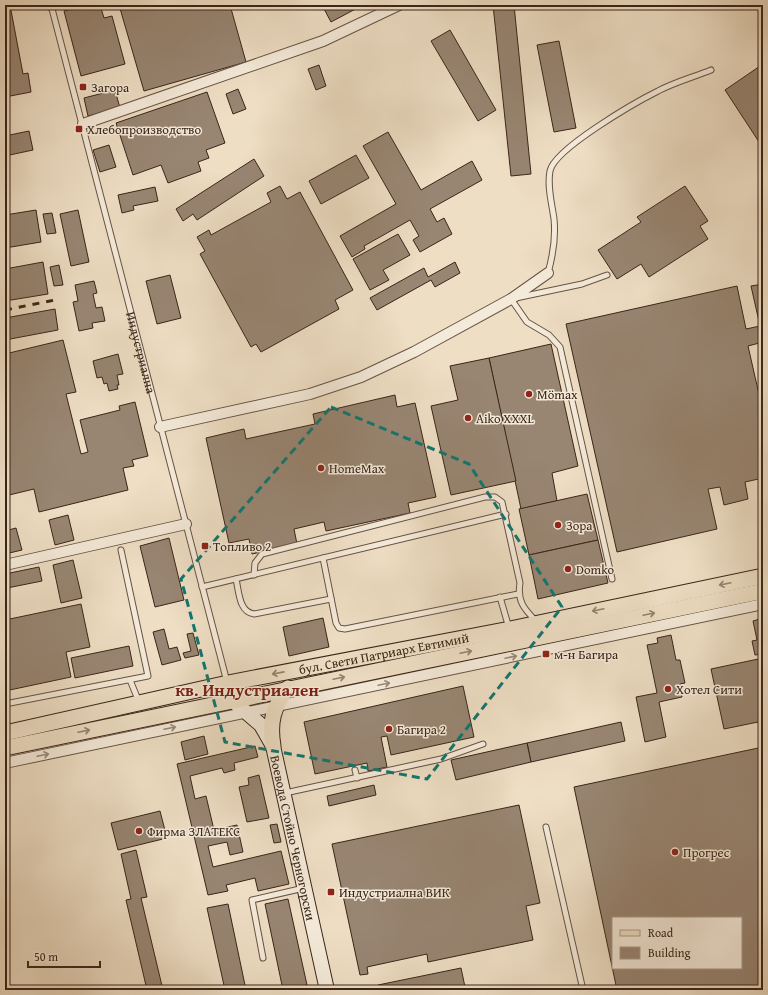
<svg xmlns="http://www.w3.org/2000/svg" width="768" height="995" font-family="'Gentium Book Plus',serif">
<rect width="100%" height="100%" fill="#eedec4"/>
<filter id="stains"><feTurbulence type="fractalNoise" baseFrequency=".005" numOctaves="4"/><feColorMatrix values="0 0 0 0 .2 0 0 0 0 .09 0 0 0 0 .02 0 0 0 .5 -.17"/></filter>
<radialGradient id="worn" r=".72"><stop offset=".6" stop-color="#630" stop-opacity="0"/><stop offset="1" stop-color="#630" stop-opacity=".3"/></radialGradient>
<g fill="#988572" stroke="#3a2519" fill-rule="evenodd">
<polygon points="5,5 10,5 23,74 28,73 31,92 5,97"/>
<polygon points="87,5 100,5 104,18 112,16 125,64 81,76 64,11"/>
<polygon points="119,5 230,5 246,62 144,91"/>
<polygon points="322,5 363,5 331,22"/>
<polygon points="493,5 514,5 531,174 511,176"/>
<polygon points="450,30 496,110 478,121 431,41"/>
<polygon points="559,41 576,128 554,132 537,45"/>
<polygon points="763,64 763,148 725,90"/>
<polygon points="319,65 326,86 316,90 308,69"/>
<polygon points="238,89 246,109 233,114 226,94"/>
<polygon points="115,90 120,108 88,116 84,98"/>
<polygon points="207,92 225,143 206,150 209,158 198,162 201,171 168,183 161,165 133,175 116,123"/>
<polygon points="29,131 33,150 5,156 5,136"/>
<polygon points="388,132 421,190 472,161 482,180 430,209 437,222 444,218 452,234 420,252 413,240 419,236 410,220 364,246 365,249 352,257 340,236 396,204 363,146"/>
<polygon points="109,145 116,167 100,172 93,150"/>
<polygon points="356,155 369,178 321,204 309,181"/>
<polygon points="254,159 264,176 197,220 193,214 183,221 176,209"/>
<polygon points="280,186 287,199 300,192 353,290 335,300 339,309 261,352 256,344 251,347 200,254 205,251 197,237 209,230 211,235 271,202 267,193"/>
<polygon points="685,186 708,221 700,226 708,239 649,277 641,264 617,279 598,250 641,222 637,217"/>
<polygon points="155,187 158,201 133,206 134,210 122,213 118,195"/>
<polygon points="36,210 41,242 5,248 5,215"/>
<polygon points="78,210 89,262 71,266 60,214"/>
<polygon points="52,213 56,233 47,234 43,214"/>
<polygon points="398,234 410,255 383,270 389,280 370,290 353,259"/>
<polygon points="43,262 48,294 5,301 5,269"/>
<polygon points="455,262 460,273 435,287 431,280 377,310 370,298 424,268 428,277"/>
<polygon points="59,265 63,285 54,286 50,267"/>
<polygon points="170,275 181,318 157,324 146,281"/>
<polygon points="94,281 97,293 93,294 96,308 102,307 105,321 92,323 93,328 79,331 73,302 78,301 75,285"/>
<polygon points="763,284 763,342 748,346 763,412 763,478 745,482 748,499 724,505 720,487 708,489 717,529 617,552 566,324 737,286 746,329 760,326 751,286"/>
<polygon points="55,309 58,330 5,340 5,318"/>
<polygon points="63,340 76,392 66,394 81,454 88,452 80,420 120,410 119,406 135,402 148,456 132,460 134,466 123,468 128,490 39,512 34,489 5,496 5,354"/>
<polygon points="551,344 578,466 552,473 557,501 521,509 489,358"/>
<polygon points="118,354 123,374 117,375 119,385 117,385 118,389 109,391 107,383 104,384 102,377 97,378 93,361"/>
<polygon points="489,358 516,481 451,495 431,406 458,400 450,366"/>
<polygon points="395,395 397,407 415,403 436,497 408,503 410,513 326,531 324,522 294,529 297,544 252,554 249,539 229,543 206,438 244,429 246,439 315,424 313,414"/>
<polygon points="587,494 598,540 529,555 519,509"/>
<polygon points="68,515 74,540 55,545 49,520"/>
<polygon points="16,528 22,550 5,554 5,531"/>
<polygon points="169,538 184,600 155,607 140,546"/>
<polygon points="598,540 608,583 538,599 529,555"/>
<polygon points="73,560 82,598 61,603 53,565"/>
<polygon points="39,567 42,581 7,588 5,574"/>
<polygon points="81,604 90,647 66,652 71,677 5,691 5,620"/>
<polygon points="323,618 329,647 289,656 283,627"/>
<polygon points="763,618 763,654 755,655 752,641 757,640 753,621"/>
<polygon points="164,629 169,649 177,647 181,660 162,665 153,632"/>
<polygon points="193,633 199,655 185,658 183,653 191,651 187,634"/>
<polygon points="671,635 676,660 680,660 685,683 680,684 682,697 659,702 666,737 645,742 636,697 657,693 647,645 658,643 657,638"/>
<polygon points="129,646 133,666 75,678 71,658"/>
<polygon points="763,658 763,721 724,729 711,669"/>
<polygon points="463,686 474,737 391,755 387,736 381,737 387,767 368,771 367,763 315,774 304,722"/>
<polygon points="621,722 625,741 531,762 527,743"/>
<polygon points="204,736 208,754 185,760 181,742"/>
<polygon points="527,743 531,762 456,780 451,760"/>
<polygon points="255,746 258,757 234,763 235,770 224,773 222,768 190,776 195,799 206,796 214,830 237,825 243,852 230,855 227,842 208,846 213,867 281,851 289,884 258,891 255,878 226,885 228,891 208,895 177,764"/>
<path d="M763 747V988L755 990H617L574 787ZM613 918H741V968H613Z"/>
<polygon points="259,775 269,818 247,822 239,787 249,785 248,778"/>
<polygon points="374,785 376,795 329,806 327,796"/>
<polygon points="519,805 540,903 526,906 533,940 428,962 427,954 367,967 368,974 360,975 332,844"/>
<polygon points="160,811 167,838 118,850 111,823"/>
<polygon points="277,824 281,842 274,843 270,825"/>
<polygon points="136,850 147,897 141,898 163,990 147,990 126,900 131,899 121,854"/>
<polygon points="288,899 307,985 283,990 265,904"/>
<polygon points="228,904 246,990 225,990 207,908"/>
<polygon points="461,968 465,987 451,990 379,990 378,985"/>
</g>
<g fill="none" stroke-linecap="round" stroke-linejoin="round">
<defs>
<g id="lane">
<path id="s1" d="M51 5 227 682"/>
<path d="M548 273C553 255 556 238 554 219 552 204 547 187 550 171 554 149 636 102 658 91 675 82 694 77 711 70"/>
<polyline points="607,275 582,284 511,299 527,322 549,335 560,347 612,579"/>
<polyline points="323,558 336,623 339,628 345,629 518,594"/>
<path d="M254 575 255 563 262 554 485 497H495L502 502 520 583C517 601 524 609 536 621"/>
<path d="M236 579C239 592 239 612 254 614L331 599"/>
<polyline points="202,587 506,514"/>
<polyline points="500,597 509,628"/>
<polyline points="130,680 139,702"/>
<polyline points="5,704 148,676 121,550"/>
<polyline points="355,770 357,778"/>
<polyline points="285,793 441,759 483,744"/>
<polyline points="546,827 583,990"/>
<polyline points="263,958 252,900 304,888"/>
</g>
<g id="street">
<polyline points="52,6 53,5"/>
<polyline points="83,124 323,41 399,5"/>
<polyline points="160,427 310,394 361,377 414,352 511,299 548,273"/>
<polyline points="5,565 186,524"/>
<polyline points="5,763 763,604"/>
</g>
<g id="secondary">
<path id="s2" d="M228 683 232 700 261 725 273 746 327 990"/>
</g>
<g id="primary">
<path id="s3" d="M5 733 228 683 510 629 763 576"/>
<path d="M273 746C269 722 273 707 288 688"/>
<polyline points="5,748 763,591"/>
</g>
</defs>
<use href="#lane" stroke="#675344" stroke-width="7"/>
<use href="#street" stroke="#675344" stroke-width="12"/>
<use href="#secondary" stroke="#3a2519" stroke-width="16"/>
<use href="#primary" stroke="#3a2519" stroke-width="17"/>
<use href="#lane" stroke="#f4ead9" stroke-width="5"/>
<use href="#street" stroke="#f4ead9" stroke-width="10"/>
<use href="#secondary" stroke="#f4ead9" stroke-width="14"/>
<use href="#primary" stroke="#eedec4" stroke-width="15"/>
<polyline stroke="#3a2519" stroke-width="3" stroke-dasharray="7 7" stroke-linecap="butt" points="5,310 55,300"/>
</g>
<defs><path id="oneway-shaft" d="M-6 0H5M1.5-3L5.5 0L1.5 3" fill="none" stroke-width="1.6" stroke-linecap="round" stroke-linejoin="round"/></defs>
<g stroke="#94826e">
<use href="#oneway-shaft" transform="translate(725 584) rotate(168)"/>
<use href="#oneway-shaft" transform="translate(598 610) rotate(168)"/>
<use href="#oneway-shaft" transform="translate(649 614) rotate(-12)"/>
<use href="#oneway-shaft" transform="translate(466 652) rotate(-12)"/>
<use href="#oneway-shaft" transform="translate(278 673) rotate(169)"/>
<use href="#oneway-shaft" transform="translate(339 678) rotate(-12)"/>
<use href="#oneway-shaft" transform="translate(84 731) rotate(-12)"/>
</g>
<g stroke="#978879">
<use href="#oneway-shaft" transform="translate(511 657) rotate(-12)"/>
<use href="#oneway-shaft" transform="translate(384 684) rotate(-12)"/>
<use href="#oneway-shaft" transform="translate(170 728) rotate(-12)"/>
<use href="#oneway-shaft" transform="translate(43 755) rotate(-12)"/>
</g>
<path fill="none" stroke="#0f766e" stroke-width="3" stroke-dasharray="8 5" stroke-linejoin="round" d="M331 407 469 464 562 607 427 779 225 742 181 579Z"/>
<g fill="#8f2418" stroke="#f4ead9" stroke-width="1.5">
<rect x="79" y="83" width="8" height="8" rx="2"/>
<rect x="75" y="125" width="8" height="8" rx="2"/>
<circle cx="529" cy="394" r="4"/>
<circle cx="468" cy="418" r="4"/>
<circle cx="321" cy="468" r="4"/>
<circle cx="558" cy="525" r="4"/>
<rect x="201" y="542" width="8" height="8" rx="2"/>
<circle cx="568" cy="569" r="4"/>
<rect x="542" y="650" width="8" height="8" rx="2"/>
<circle cx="668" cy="689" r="4"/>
<circle cx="389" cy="729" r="4"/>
<circle cx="139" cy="831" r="4"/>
<circle cx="675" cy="852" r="4"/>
<rect x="327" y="888" width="8" height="8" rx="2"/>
</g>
<g text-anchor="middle" stroke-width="3" stroke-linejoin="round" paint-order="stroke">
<g font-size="13" fill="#3a2519" stroke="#f4ead9" text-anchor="start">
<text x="91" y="92">Загора</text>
<text x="87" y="134">Хлебопроизводство</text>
<text x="537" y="399">Mömax</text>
<text x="476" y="423">Aiko XXXL</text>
<text x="329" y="473">HomeMax</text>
<text x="566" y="530">Зора</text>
<text x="213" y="551">Топливо 2</text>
<text x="576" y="574">Domko</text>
<text x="554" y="659">м-н Багира</text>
<text x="676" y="694">Хотел Сити</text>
<text x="397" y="734">Багира 2</text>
<text x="147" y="836">Фирма ЗЛАТЕКС</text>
<text x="683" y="857">Прогрес</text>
<text x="339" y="897">Индустриална ВИК</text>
</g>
<g font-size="13" fill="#3a2519" stroke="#f4ead9">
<text dy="5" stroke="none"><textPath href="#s1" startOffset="359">Индустриална</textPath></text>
<text dy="5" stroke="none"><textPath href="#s3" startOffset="387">бул. Свети Патриарх Евтимий</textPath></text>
<text dy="5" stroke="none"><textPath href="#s2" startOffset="174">Воевода Стойно Черногорски</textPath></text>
</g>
<g font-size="17" font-weight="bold" fill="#7a1f14" stroke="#f4ead9">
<text x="247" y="696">кв. Индустриален</text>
</g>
</g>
<rect width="768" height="995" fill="none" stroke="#eedec4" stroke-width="20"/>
<rect x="6" y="6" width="756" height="983" fill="none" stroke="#3a2519" stroke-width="2"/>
<rect x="10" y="10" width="748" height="975" fill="none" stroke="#3a2519"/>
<rect x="612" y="917" width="130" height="52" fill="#f4ead9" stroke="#aa9b8c"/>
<rect x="620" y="930" width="20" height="6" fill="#eedec4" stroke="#aa9b8c"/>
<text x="648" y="937" font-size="12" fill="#3a2519">Road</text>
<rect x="620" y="947" width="20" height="12" fill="#988572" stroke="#aa9b8c"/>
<text x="648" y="957" font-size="12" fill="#3a2519">Building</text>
<path d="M28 961v6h72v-6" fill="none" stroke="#3a2519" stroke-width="2"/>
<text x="34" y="961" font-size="12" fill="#3a2519" stroke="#f4ead9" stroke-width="3" paint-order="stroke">50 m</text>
<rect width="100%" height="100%" filter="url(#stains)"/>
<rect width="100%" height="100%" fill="url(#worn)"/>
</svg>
